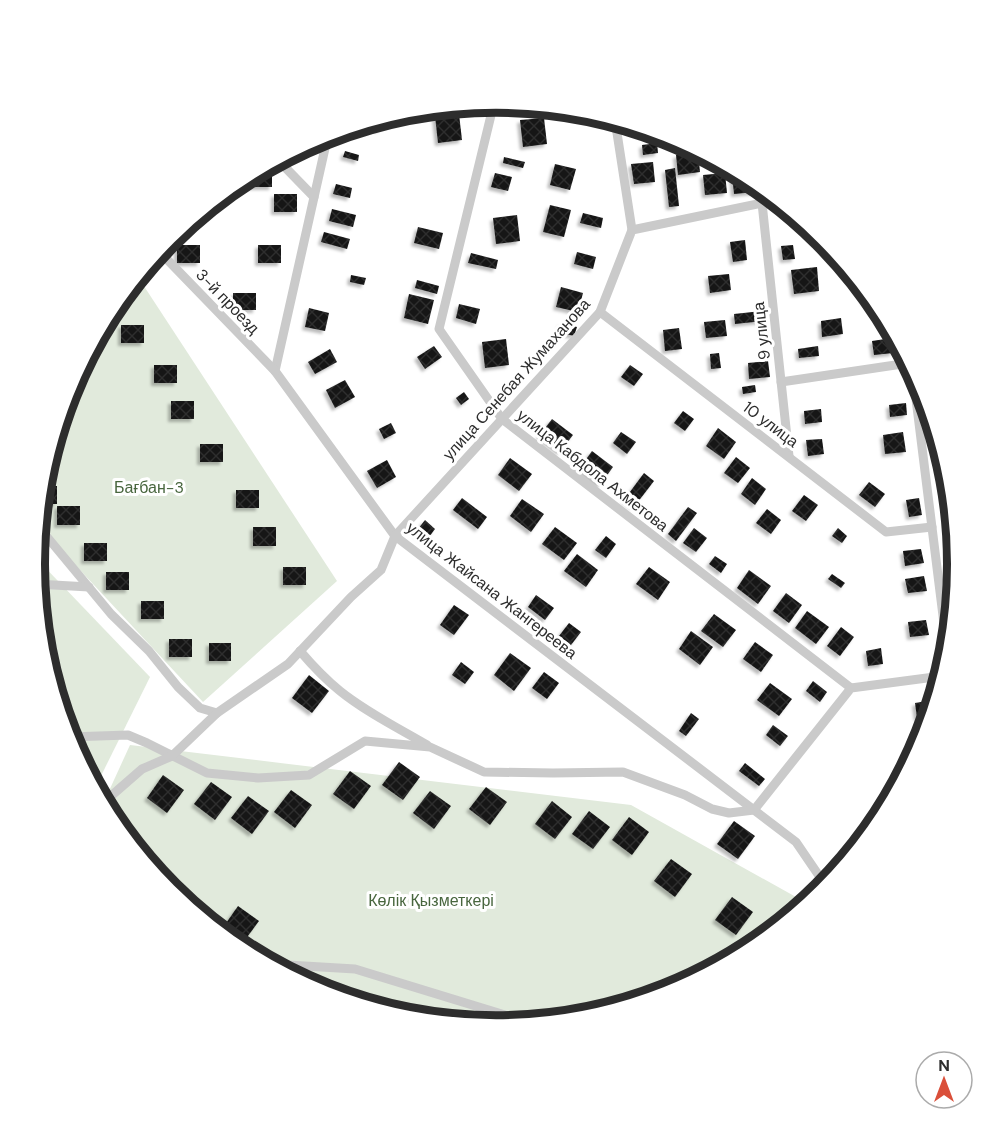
<svg xmlns="http://www.w3.org/2000/svg" width="992" height="1128" font-family="'DM Sans',sans-serif">
<defs>
<pattern id="building-cross-hatch" width="8" height="8" patternUnits="userSpaceOnUse" patternTransform="scale(1.5)"><rect width="8" height="8" fill="#141414"/><path d="M0 0l8 8M0 8l8-8" fill="none" stroke="#2e2e2e"/></pattern>
<filter id="shadow"><feDropShadow dx="-3" dy="3" stdDeviation="1.5" flood-color="#0004"/></filter>
</defs>
<rect width="100%" height="100%" fill="#fff"/>
<g fill="#e1eadc">
<polygon points="138,277 337,581 203,702 38,525 43,474 70,387 112,307"/>
<polygon points="35,557 150,677 95,788 70,740 43,654 35,564"/>
<polygon points="130,745 631,805 805,902 803,907 752,948 672,990 586,1017 496,1025 406,1017 319,990 239,948 169,890 112,820 103,804"/>
</g>
<g fill="url(#building-cross-hatch)" filter="url(#shadow)">
<polygon points="459,114 462,140 438,143 435,116"/>
<polygon points="383,118 380,130 360,125"/>
<polygon points="544,118 547,144 523,147 520,120"/>
<polygon points="657,143 658,153 643,155 642,145"/>
<polygon points="345,151 359,155 358,161 343,157"/>
<polygon points="698,153 700,172 678,175 676,155"/>
<polygon points="504,157 525,162 523,168 503,163"/>
<polygon points="653,162 655,182 634,184 631,164"/>
<polygon points="555,164 576,169 570,190 550,185"/>
<polygon points="675,168 679,206 669,207 665,170"/>
<polygon points="261,169 272,169 272,187 249,187 249,175"/>
<polygon points="495,173 512,177 508,191 491,187"/>
<polygon points="725,173 727,193 705,195 703,175"/>
<polygon points="739,173 754,182 755,192 734,194 732,174"/>
<polygon points="336,184 352,188 350,198 333,194"/>
<rect x="274" y="194" width="23" height="18"/>
<polygon points="550,205 571,210 564,237 543,232"/>
<polygon points="332,209 356,215 353,227 329,221"/>
<polygon points="583,213 603,218 601,228 580,223"/>
<polygon points="517,215 520,241 496,244 493,218"/>
<polygon points="418,227 443,233 439,249 414,243"/>
<polygon points="814,231 823,238 825,241 815,242"/>
<polygon points="324,232 350,239 347,249 321,242"/>
<polygon points="745,240 747,260 733,262 730,242"/>
<rect x="177" y="245" width="23" height="18"/>
<rect x="258" y="245" width="23" height="18"/>
<polygon points="793,245 795,259 783,260 781,246"/>
<polygon points="577,252 596,257 593,269 574,264"/>
<polygon points="471,253 498,260 496,269 468,263"/>
<polygon points="817,267 819,291 794,294 791,270"/>
<polygon points="729,274 731,290 710,293 708,276"/>
<polygon points="351,275 366,278 364,285 350,282"/>
<polygon points="417,280 439,286 437,294 415,288"/>
<polygon points="561,287 583,293 578,312 556,307"/>
<polygon points="862,287 868,293 874,300 864,302"/>
<rect x="233" y="293" width="23" height="17"/>
<polygon points="409,294 434,300 428,324 404,318"/>
<polygon points="459,304 480,309 476,324 456,318"/>
<polygon points="309,308 329,313 325,331 305,327"/>
<polygon points="762,311 763,321 735,324 734,314"/>
<polygon points="841,318 843,334 822,337 821,321"/>
<polygon points="725,320 727,336 706,338 704,322"/>
<polygon points="561,323 577,327 574,336 558,332"/>
<rect x="121" y="325" width="23" height="18"/>
<polygon points="679,328 682,349 665,351 663,330"/>
<polygon points="892,338 893,353 874,355 872,341"/>
<polygon points="506,339 509,365 485,368 482,342"/>
<polygon points="434,346 442,357 425,369 417,357"/>
<polygon points="818,346 819,356 799,358 798,349"/>
<polygon points="330,349 337,362 315,374 308,362"/>
<polygon points="719,353 721,368 711,369 710,354"/>
<polygon points="768,361 770,377 749,379 748,363"/>
<rect x="154" y="365" width="23" height="18"/>
<polygon points="630,365 643,374 634,386 621,377"/>
<polygon points="345,380 355,397 335,408 326,390"/>
<polygon points="755,385 756,392 743,394 742,387"/>
<polygon points="464,392 469,399 461,405 456,398"/>
<rect x="171" y="401" width="23" height="18"/>
<polygon points="906,403 907,415 890,417 889,405"/>
<polygon points="821,409 822,422 805,424 804,411"/>
<polygon points="683,411 694,419 685,431 674,423"/>
<polygon points="552,419 573,435 560,452 539,436"/>
<polygon points="391,423 396,433 384,439 379,429"/>
<polygon points="718,428 736,442 724,459 706,446"/>
<polygon points="621,432 636,442 627,454 613,443"/>
<polygon points="903,432 906,452 885,454 883,435"/>
<polygon points="822,439 824,454 808,456 806,440"/>
<rect x="200" y="444" width="23" height="18"/>
<polygon points="592,451 613,467 600,485 579,469"/>
<polygon points="736,457 750,468 738,483 724,473"/>
<polygon points="510,458 532,474 519,491 498,475"/>
<polygon points="387,460 396,477 377,488 367,471"/>
<polygon points="644,473 654,481 634,507 624,500"/>
<polygon points="752,478 766,489 755,505 741,494"/>
<polygon points="869,482 885,494 875,507 859,495"/>
<polygon points="42,486 57,486 57,504 40,504"/>
<rect x="236" y="490" width="23" height="18"/>
<polygon points="804,495 818,505 806,521 792,511"/>
<polygon points="462,498 487,517 478,529 453,510"/>
<polygon points="919,498 922,515 909,517 906,500"/>
<polygon points="522,499 544,514 531,532 510,516"/>
<rect x="57" y="506" width="23" height="19"/>
<polygon points="688,507 697,513 676,541 668,534"/>
<polygon points="767,509 781,520 771,534 756,523"/>
<polygon points="425,520 435,529 426,541 415,533"/>
<rect x="253" y="527" width="23" height="19"/>
<polygon points="555,527 577,543 564,560 542,544"/>
<polygon points="694,528 707,538 696,552 683,543"/>
<polygon points="838,528 847,536 842,543 832,536"/>
<polygon points="606,536 616,544 606,558 595,550"/>
<rect x="84" y="543" width="23" height="18"/>
<polygon points="921,549 924,563 905,566 903,551"/>
<polygon points="577,554 598,570 586,587 564,571"/>
<polygon points="715,556 727,564 721,573 709,564"/>
<rect x="283" y="567" width="23" height="18"/>
<polygon points="649,567 670,582 658,600 636,584"/>
<polygon points="749,570 771,586 758,604 737,588"/>
<rect x="106" y="572" width="23" height="18"/>
<polygon points="832,574 845,583 841,588 828,579"/>
<polygon points="924,576 927,591 908,593 905,579"/>
<polygon points="786,593 802,605 789,623 773,611"/>
<polygon points="536,595 554,608 545,620 528,607"/>
<rect x="141" y="601" width="23" height="18"/>
<polygon points="454,605 469,615 454,635 440,625"/>
<polygon points="807,611 829,627 816,644 795,628"/>
<polygon points="714,614 736,630 723,647 701,631"/>
<polygon points="926,620 929,635 910,637 908,622"/>
<polygon points="569,623 581,632 571,645 559,636"/>
<polygon points="841,627 854,637 840,656 827,646"/>
<polygon points="691,631 713,647 700,665 679,649"/>
<rect x="169" y="639" width="23" height="18"/>
<polygon points="755,642 773,655 761,672 743,659"/>
<rect x="209" y="643" width="22" height="18"/>
<polygon points="881,648 883,664 868,666 866,651"/>
<polygon points="510,653 531,668 514,691 494,675"/>
<polygon points="461,662 474,672 465,684 452,675"/>
<polygon points="544,672 559,683 547,699 532,688"/>
<polygon points="309,675 329,691 312,713 292,698"/>
<polygon points="813,681 827,692 820,702 806,691"/>
<polygon points="770,683 792,699 779,716 757,700"/>
<polygon points="933,700 930,716 917,718 915,703"/>
<polygon points="691,713 699,719 686,736 679,731"/>
<polygon points="773,725 788,736 780,746 766,735"/>
<polygon points="399,762 420,777 403,800 382,785"/>
<polygon points="745,763 765,779 759,786 739,771"/>
<polygon points="350,771 371,786 354,809 333,794"/>
<polygon points="163,775 184,790 167,813 147,798"/>
<polygon points="211,782 232,797 215,820 194,804"/>
<polygon points="486,787 507,802 490,825 469,809"/>
<polygon points="291,790 312,805 295,828 274,812"/>
<polygon points="430,791 451,806 434,829 413,813"/>
<polygon points="248,796 269,811 252,834 231,818"/>
<polygon points="552,801 572,817 555,839 535,824"/>
<polygon points="589,811 610,827 593,849 572,834"/>
<polygon points="629,817 649,832 632,855 612,840"/>
<polygon points="734,821 755,836 738,859 717,844"/>
<polygon points="671,859 692,874 675,897 654,881"/>
<polygon points="732,897 753,912 736,935 715,920"/>
<polygon points="238,906 259,921 242,944 222,929"/>
<polygon points="728,950 737,956 715,968"/>
</g>
<g fill="none" stroke-linecap="round" stroke-linejoin="round">
<g stroke="#cacaca" stroke-width="9">
<polyline points="494,103 439,329 502,419 851,688"/>
<polyline points="615,120 632,230"/>
<polyline points="328,135 275,371 395,536 796,842 826,886"/>
<polyline points="278,160 314,197"/>
<polyline points="762,203 789,456"/>
<polyline points="159,251 275,371"/>
<polyline points="600,312 886,532 932,527"/>
<polyline points="912,367 948,656"/>
<polyline points="781,382 909,363"/>
<polyline points="38,526 111,614 149,651 178,687 200,708 217,713"/>
<polyline points="36,584 89,587"/>
<path d="M300 651C312 665 325 679 340 691 366 712 398 728 427 745"/>
<polyline points="69,737 128,735 147,743 207,773 258,778 309,775 365,741 430,747 484,772 553,773 623,772 685,795 712,809 729,813 754,810 851,688 942,676"/>
<polyline points="103,803 142,769 172,756 217,713 288,664 351,597 381,570 395,536 600,312 632,230 777,200"/>
<polyline points="271,964 355,969 505,1015 520,1023"/>
</g>
</g>
<g text-anchor="middle" stroke-width="6" stroke-linejoin="round" paint-order="stroke">
<g font-size="16" fill="#2d2d2d" stroke="#fff">
<text transform="translate(228 301) rotate(46)" y="6">3-й проезд</text>
<text transform="translate(761 331) rotate(-96)" y="6">9 улица</text>
<text transform="translate(516 379) rotate(-48)" y="6">улица Сенебая Жумаханова</text>
<text transform="translate(771 424) rotate(37)" y="6">10 улица</text>
<text transform="translate(593 470) rotate(38)" y="6">улица Кабдола Ахметова</text>
<text transform="translate(492 590) rotate(38)" y="6">улица Жайсана Жангереева</text>
</g>
<g font-size="16" fill="#48663e" stroke="#fff">
<text x="149" y="493">Бағбан-3</text>
<text x="431" y="906">Көлік Қызметкері</text>
</g>
</g>
<path d="M0 0H992V1128H0ZM45 564a451 451 0 1 1 902 0a451 451 0 1 1-902 0Z" fill="#fff" fill-rule="evenodd"/>
<path fill="none" stroke="#2d2d2d" stroke-width="8" d="M45 564a451 451 0 1 1 902 0a451 451 0 1 1-902 0Z"/>
<g transform="translate(944 1080)"><circle r="28" fill="#ffffff" stroke="#ababab" stroke-width="1.5"/>
<path d="M0-4.5L10 22L0 15L-10 22Z" fill="#da4f3a"/>
<text y="-9" font-size="16" font-weight="bold" text-anchor="middle" fill="#2d2d2d">N</text>
</g>
</svg>
